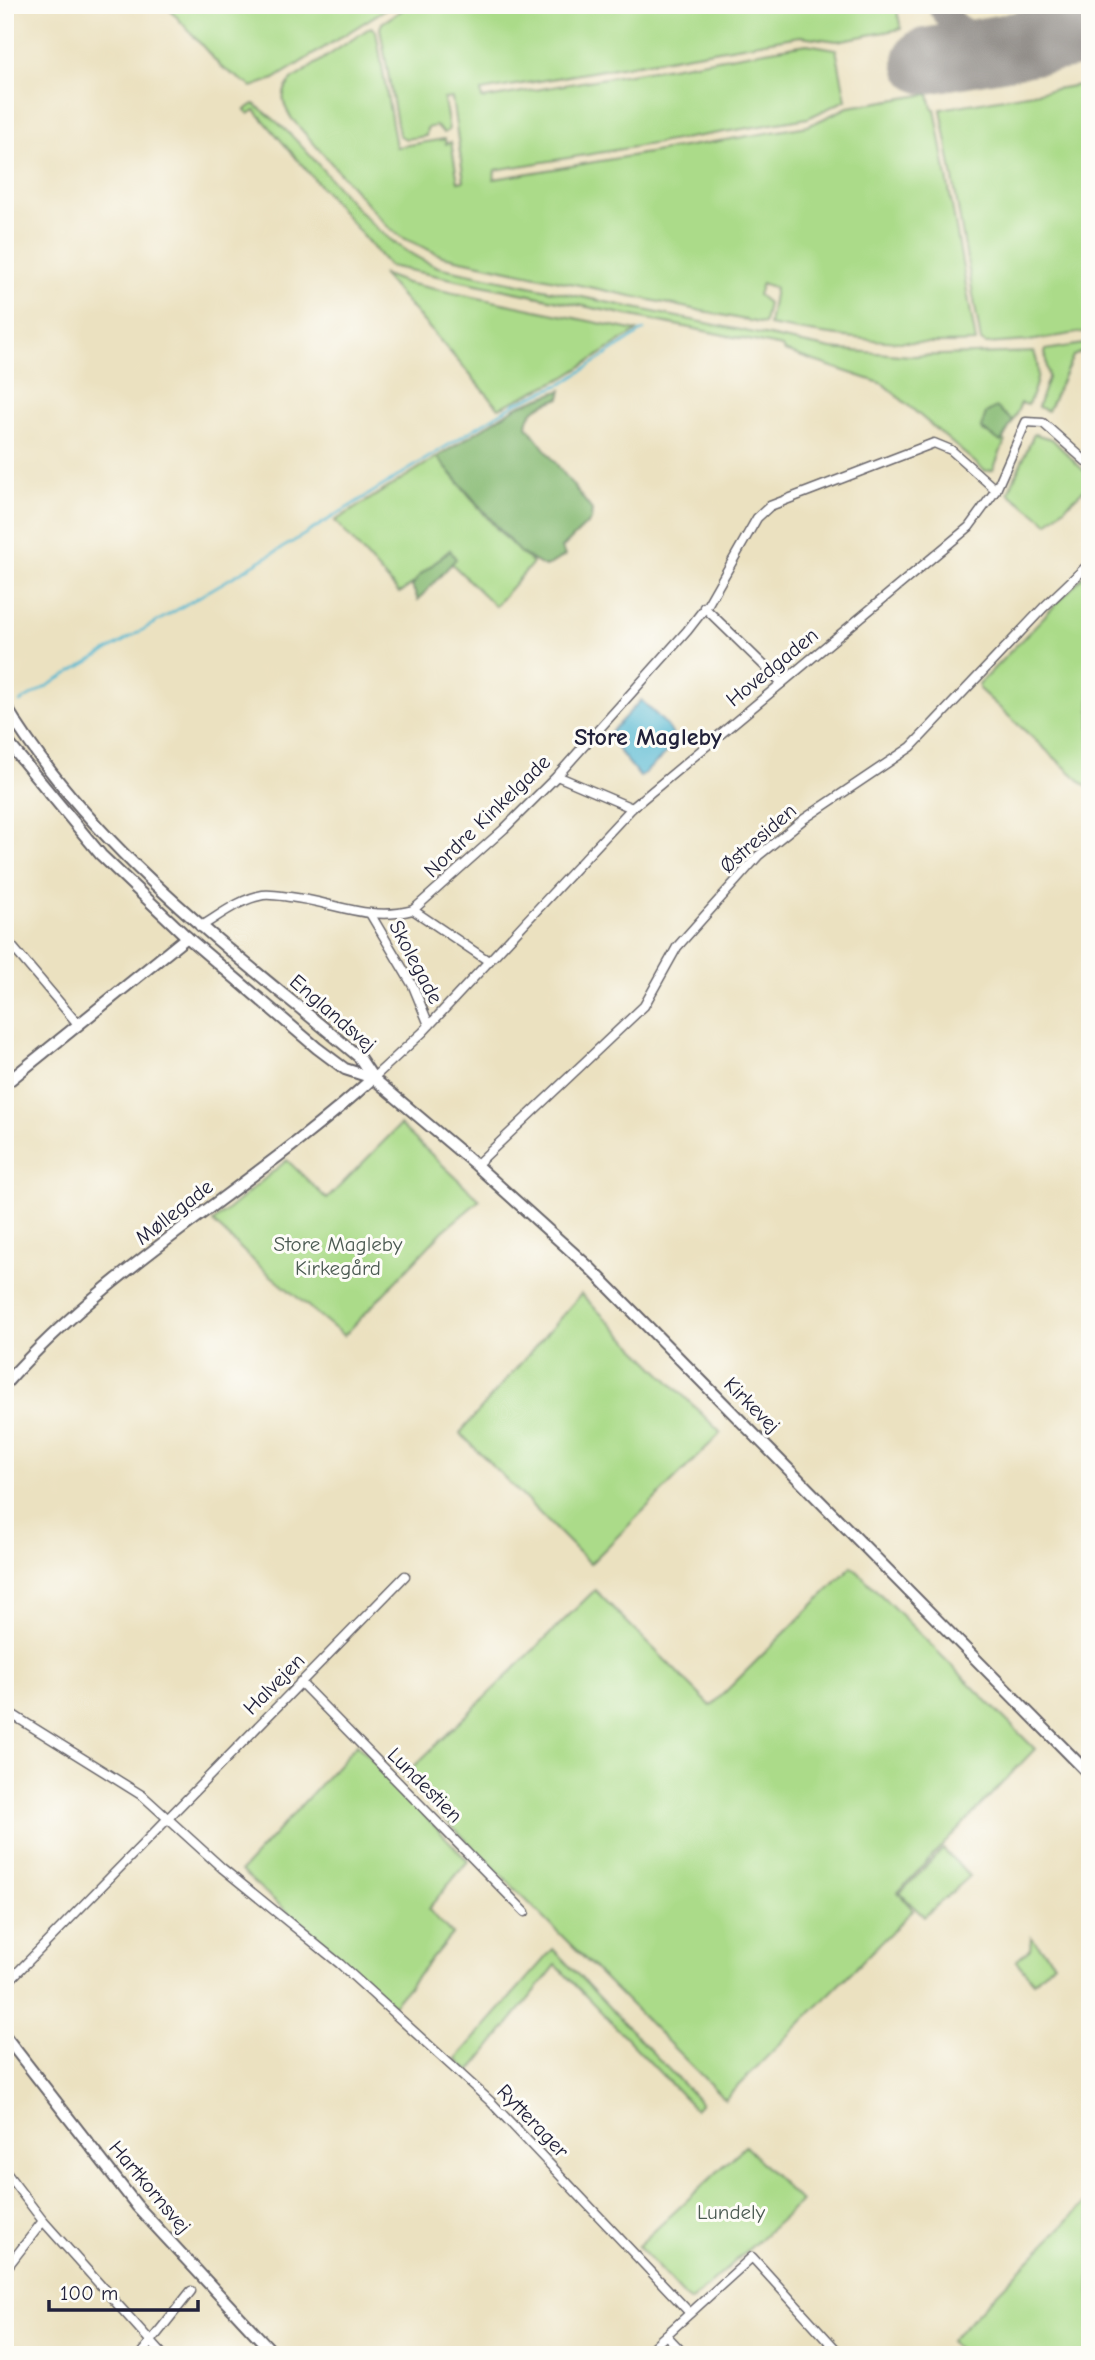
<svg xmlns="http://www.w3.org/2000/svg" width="1095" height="2360" font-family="'Comic Neue',sans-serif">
<rect width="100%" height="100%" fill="#fdfcf7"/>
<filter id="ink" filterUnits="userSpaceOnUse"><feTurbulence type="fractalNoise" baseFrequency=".0143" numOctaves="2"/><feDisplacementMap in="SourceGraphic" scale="14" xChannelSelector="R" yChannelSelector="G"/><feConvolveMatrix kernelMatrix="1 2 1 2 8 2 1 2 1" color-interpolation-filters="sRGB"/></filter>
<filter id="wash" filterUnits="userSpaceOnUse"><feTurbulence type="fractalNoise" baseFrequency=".00686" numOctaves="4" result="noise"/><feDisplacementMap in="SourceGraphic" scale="28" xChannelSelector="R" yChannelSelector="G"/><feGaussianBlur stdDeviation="1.57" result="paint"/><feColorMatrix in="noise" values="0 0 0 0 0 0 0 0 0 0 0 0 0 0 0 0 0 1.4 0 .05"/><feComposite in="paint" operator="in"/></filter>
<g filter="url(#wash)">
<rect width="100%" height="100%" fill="#ebe1c0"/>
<g fill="#abdb89" stroke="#667e62" stroke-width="2">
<polygon points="166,5 392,5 274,79 252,87 221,67"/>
<path d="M410 5H902L903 8 897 10 901 29 837 41 800 36 481 91 482 99 807 44 836 49 846 100 808 118 495 170 494 179 808 126 848 107 929 94 932 108 935 109 976 342C905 346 838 338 769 325L775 288 762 283 758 295 768 303 764 324 442 256 401 237 386 225 292 119C282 104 279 92 293 79L371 27 376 31 396 147 445 139 446 144 451 142 458 182 464 181 452 98 444 99 449 130 444 133 436 126 427 128 426 136 406 139 399 135 380 28 382 23Z"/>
<polygon points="1090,83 1090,331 1029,341 986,344 981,341 941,109"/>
<path d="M254 104C323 151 358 237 438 267L831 349 911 356 1034 352C1042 372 1036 386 1028 405L1021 403 1013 421 986 413 982 431 1005 441 993 470 985 471 883 384 784 351 782 347 389 266 255 110 249 114 245 110Z"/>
<polygon points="382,274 406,283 637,331 565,377 499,408"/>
<polygon points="1090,343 1090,348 1073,356 1048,411 1038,407 1048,378 1045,350"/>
<polygon points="1034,434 1052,439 1090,477 1090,484 1048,523 1008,493"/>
<path d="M437 457C469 493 495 533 533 563L495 606 451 563 450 550C433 564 418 583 399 593L335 521Z"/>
<polygon points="1090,569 1090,790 979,689 979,684"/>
<polygon points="400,1125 480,1200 443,1231 344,1336 258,1265 213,1222 287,1160 327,1199"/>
<polygon points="581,1294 721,1433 590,1564 460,1433"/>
<polygon points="852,1566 1035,1749 898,1892 913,1910 725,2099 403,1777 595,1590 711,1706"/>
<polygon points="357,1744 468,1861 428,1909 452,1934 393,2005 241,1871"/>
<polygon points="943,1849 970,1876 924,1917 900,1893"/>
<polygon points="1031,1937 1054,1962 1034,1982 1016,1961 1030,1949"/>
<polygon points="553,1949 701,2103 695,2109 556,1965 470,2072 456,2059"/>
<polygon points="745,2146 801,2202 690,2302 638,2246"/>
<polygon points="1090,2198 1090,2355 964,2355 950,2341"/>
</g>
<g fill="#88bb75" stroke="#556e58" stroke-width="2">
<path d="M562 390 560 398C545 404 528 407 527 426L592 510 591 520 562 548 565 556 545 567 519 552 437 457 518 406Z"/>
<polygon points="996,407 1013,421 1001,442 981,428 986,413"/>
<polygon points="450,550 456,559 418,600 412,586 419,576"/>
</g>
<path fill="#52b7d1" stroke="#3a6c86" stroke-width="2" d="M641 700C684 742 685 737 640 777L607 736Z"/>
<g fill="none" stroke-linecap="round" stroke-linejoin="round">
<polyline stroke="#52b7d1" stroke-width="2.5" points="20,702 294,541 516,403 564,383 644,330"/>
<g stroke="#86827e" stroke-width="26">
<path d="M940 5C955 33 981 44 1012 46"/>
<polyline points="1033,42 1056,31 1077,5"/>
</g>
<polyline stroke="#86827e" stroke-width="66" points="926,61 1090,32"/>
</g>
</g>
<g filter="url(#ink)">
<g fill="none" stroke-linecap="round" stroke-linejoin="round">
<defs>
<g id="street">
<polyline points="704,607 782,683"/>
<polyline points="557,776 632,808"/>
<polyline points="413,910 487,960"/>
<polyline points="371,915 413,986 429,1025"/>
<path d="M200 927C220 915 240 899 263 895 271 894 282 896 290 897 334 902 368 922 413 910L504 829 557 776 687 631 708 604 757 518 770 506 934 443 951 450 996 490"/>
<polyline points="5,938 77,1023"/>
<polyline points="373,1078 423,1032 632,808 969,527 996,490 1026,422 1043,423 1090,465"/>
<polyline points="476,1165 644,1006 677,947 758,856 804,819 911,747 1044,607 1090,563"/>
<polyline points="300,1682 525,1912"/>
<polyline points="5,1710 143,1796 222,1868 340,1964 490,2101 690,2313"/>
<polyline points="5,1985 405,1576"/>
<polyline points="5,2171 43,2221 163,2355"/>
<polyline points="5,2270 43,2221"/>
<polyline points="666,2335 685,2355"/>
<polyline points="140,2355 191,2291"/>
<polyline points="644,2355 752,2257 841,2355"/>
</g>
<g id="secondary">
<path d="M5 705C92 850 232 950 359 1057L373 1078 476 1165 591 1269 1090 1775"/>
<polyline points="5,739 101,855 187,937 317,1048 345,1069 373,1078"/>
<polyline points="5,1084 187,937"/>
<path d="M5 1384C111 1264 256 1185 373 1078"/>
<polyline points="5,2036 137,2206 275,2355"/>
</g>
</defs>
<use href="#street" stroke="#68656a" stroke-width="11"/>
<use href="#secondary" stroke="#68656a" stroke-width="14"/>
<use href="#street" stroke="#fff" stroke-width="8"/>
<use href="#secondary" stroke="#fff" stroke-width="10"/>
</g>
</g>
<g text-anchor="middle" stroke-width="6" stroke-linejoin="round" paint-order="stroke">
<g font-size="21" fill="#22223b" stroke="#fdfcf7">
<text transform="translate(772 667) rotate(-39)" y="7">Hovedgaden</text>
<text transform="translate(487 816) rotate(-44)" y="7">Nordre Kinkelgade</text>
<text transform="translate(758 838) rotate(-41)" y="7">Østresiden</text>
<text transform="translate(416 962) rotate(62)" y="7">Skolegade</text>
<text transform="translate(333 1013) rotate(41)" y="7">Englandsvej</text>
<text transform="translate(174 1212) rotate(-38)" y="7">Møllegade</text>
<text transform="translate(752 1405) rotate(45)" y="7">Kirkevej</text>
<text transform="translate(274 1684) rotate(-45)" y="7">Halvejen</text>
<text transform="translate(425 1785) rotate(45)" y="7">Lundestien</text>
<text transform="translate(533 2121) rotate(46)" y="7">Rytterager</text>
<text transform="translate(150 2187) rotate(50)" y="7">Hartkornsvej</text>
</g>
<g font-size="21" fill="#4b5a52" stroke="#fdfcf7">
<text x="338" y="1251">Store Magleby<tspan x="338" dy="24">Kirkegård</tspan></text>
<text x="731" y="2219">Lundely</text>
</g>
<g font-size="24" font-weight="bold" fill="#22223b" stroke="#fdfcf7">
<text x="648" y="745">Store Magleby</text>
</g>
</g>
<rect width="1095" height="2360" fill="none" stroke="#fdfcf7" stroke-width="28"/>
<path d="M49 2300v10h149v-10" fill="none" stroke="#22223b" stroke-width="3.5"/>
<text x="60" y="2300" font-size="21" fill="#22223b" stroke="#fdfcf7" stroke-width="5" paint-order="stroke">100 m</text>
</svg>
